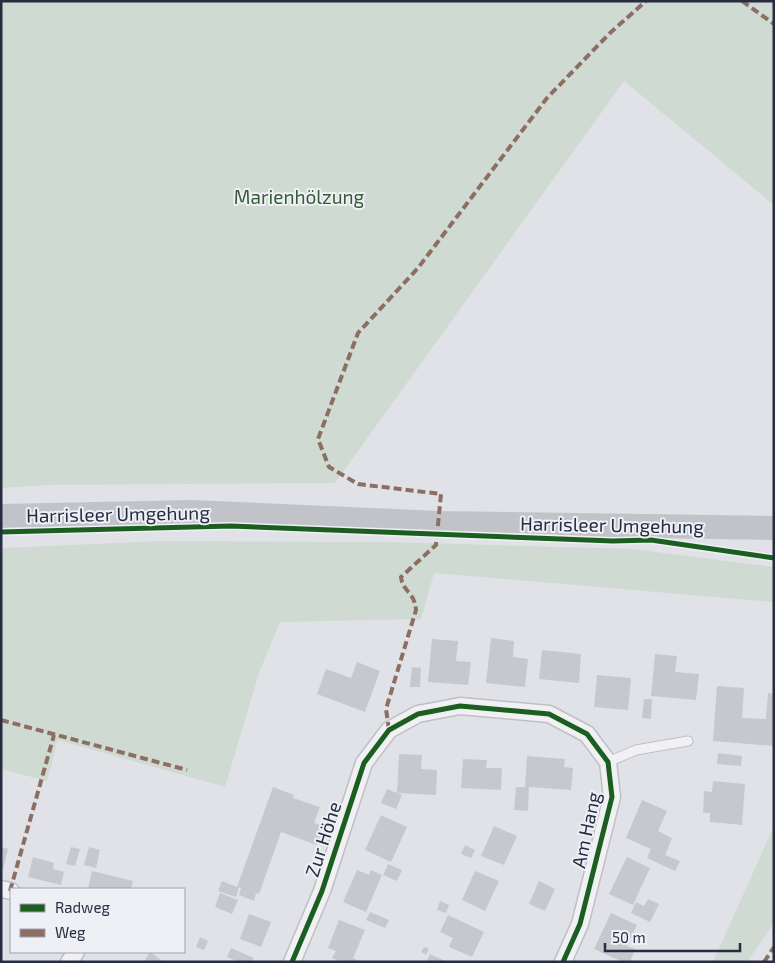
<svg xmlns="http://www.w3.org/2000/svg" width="775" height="963" font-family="'Exo 2',sans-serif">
<rect width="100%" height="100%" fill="#e1e2e7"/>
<g fill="#cfdad2">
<polygon points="1,1 774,1 774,205 624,81 335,483 48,485 1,488"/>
<polygon points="163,541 389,542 633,549 774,567 774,602 434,573 421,619 280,622 259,673 225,787 58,740 47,781 1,769 1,548"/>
<polygon points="774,826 774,923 747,962 713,962"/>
</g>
<g fill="#c7c8ce">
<polygon points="491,638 514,641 513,657 528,659 525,687 486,683"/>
<polygon points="432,639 458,641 456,661 471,662 468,685 428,682"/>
<polygon points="542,650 581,654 579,683 539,679"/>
<polygon points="655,654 677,656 675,672 699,674 696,700 651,696"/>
<polygon points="357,662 380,671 365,712 317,694 326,669 351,678"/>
<polygon points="412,667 421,668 420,687 410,687"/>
<polygon points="597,675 631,678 628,710 594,707"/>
<polygon points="717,686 744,688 742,718 766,719 768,693 774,694 774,746 713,741"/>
<polygon points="644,699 652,699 651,719 642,718"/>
<polygon points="718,753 742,756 741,766 717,764"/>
<polygon points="399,754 422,755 421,769 437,770 436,795 397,793"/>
<polygon points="527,756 565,759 564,767 573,768 571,790 529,787 528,811 514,810 516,787 525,787"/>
<polygon points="463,759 487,760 486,768 502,768 501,790 461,788"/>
<polygon points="713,781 745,784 742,825 710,822 710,813 703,813 704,791 712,792"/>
<polygon points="273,787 294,795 293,798 320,807 314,823 324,826 317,845 281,832 259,894 256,893 254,901 239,895 241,888 239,887 236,897 218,891 222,881 237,887"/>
<polygon points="387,789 402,795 396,809 381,803"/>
<polygon points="642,800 667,811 658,831 672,838 665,855 680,861 675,871 647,858 651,849 626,838"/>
<polygon points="381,815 407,827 391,862 365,850"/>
<polygon points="494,826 517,836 504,865 481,856"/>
<polygon points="465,845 475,850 471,858 461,854"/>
<polygon points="1,847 8,849 3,870 1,870"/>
<polygon points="71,847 80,849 75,866 66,864"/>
<polygon points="89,847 100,850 96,868 84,865"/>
<polygon points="33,857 54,863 53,869 64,872 61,885 28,877"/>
<polygon points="627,857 650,868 633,905 609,894"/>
<polygon points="388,864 402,870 397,881 383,875"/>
<polygon points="357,870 369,875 371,870 382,875 366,912 343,902"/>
<polygon points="92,871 133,881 131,889 88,889"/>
<polygon points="475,871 499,881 485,911 462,900"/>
<polygon points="539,881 555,889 545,911 529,904"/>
<polygon points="220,893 238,900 232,914 215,907"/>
<polygon points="648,899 659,904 650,922 631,913 636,902 644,906"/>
<polygon points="440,901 449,905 446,913 437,910"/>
<polygon points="370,912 389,920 385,928 366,920"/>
<polygon points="611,913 637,925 627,946 635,949 630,962 623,962 594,949"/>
<polygon points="249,914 271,922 261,947 240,939"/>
<polygon points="448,915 484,932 472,957 449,947 453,938 440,932"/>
<polygon points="339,920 365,930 353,958 361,962 341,962 332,958 336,951 328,948"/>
<polygon points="200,937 208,941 204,950 196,947"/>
<polygon points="424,947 429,949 426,955 421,952"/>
<polygon points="231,948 254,958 252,962 239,962 227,957"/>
<polygon points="150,952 164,962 144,962"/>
<polygon points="430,954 447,962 426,962"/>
</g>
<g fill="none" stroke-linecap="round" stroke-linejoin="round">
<defs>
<polyline id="lane" points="608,762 636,750 688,741"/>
<g id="street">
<polyline points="1,889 11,891"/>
<polyline points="69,962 76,952"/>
<polyline points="292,962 322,891 364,763 389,730 418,714 460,706 549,714 587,734 608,762 612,797 580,924 563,962"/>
</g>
</defs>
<use href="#lane" stroke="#bfc0c5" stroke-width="11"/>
<use href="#street" stroke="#bfc0c5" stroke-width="19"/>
<use href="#lane" stroke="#f1f1f3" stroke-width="9"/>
<use href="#street" stroke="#f1f1f3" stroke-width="16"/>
<polyline stroke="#c2c3c9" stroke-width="24" points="1,516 192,512 439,523 774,528"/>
<g stroke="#8d6e63" stroke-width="4" stroke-dasharray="8 4" stroke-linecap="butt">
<polyline points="742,1 774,24"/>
<polyline points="1,720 187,770"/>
<path d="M389 730 386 709 416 610C414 590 403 593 401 577L436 545 441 494 358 484 329 467 318 439 358 333 418 268 547 98 610 33 646 1"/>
<polyline points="10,891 54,735"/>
<polyline points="764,962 774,947"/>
</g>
<defs>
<g id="cycleway">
<polyline points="1,532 231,526 613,541 651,540 774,558"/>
<polyline points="292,962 322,891 364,763 389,730 418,714 460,706 549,714 587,734 608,762 612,797 580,924 563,962"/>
</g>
</defs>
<use href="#cycleway" stroke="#eef0f6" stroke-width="8"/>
<use href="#cycleway" stroke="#1b5e20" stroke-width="5"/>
</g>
<g text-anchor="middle" stroke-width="4" stroke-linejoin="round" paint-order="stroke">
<g font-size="19" fill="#355c34" stroke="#eef0f6">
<text x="299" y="204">Marienhölzung</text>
</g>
<g font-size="19" fill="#272c40" stroke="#eef0f6">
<text transform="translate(118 514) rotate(-1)" y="7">Harrisleer Umgehung</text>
<text transform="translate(612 525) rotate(1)" y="7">Harrisleer Umgehung</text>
<text transform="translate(586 830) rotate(-78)" y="7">Am Hang</text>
<text transform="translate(323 839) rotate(-72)" y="7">Zur Höhe</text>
</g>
</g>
<rect width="775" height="963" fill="none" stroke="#272c40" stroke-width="5"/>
<rect x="10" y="888" width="175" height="65" fill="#eef0f6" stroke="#9ea2ad"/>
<rect x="20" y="904" width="25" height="8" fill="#1b5e20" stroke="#9ea2ad"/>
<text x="55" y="913" font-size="15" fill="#272c40">Radweg</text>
<rect x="20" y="929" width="25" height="8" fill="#8d6e63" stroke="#9ea2ad"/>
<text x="55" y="938" font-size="15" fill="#272c40">Weg</text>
<path d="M605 943v8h135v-8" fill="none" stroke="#272c40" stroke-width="2.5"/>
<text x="612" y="943" font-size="15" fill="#272c40" stroke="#eef0f6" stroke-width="4" paint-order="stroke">50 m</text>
</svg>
